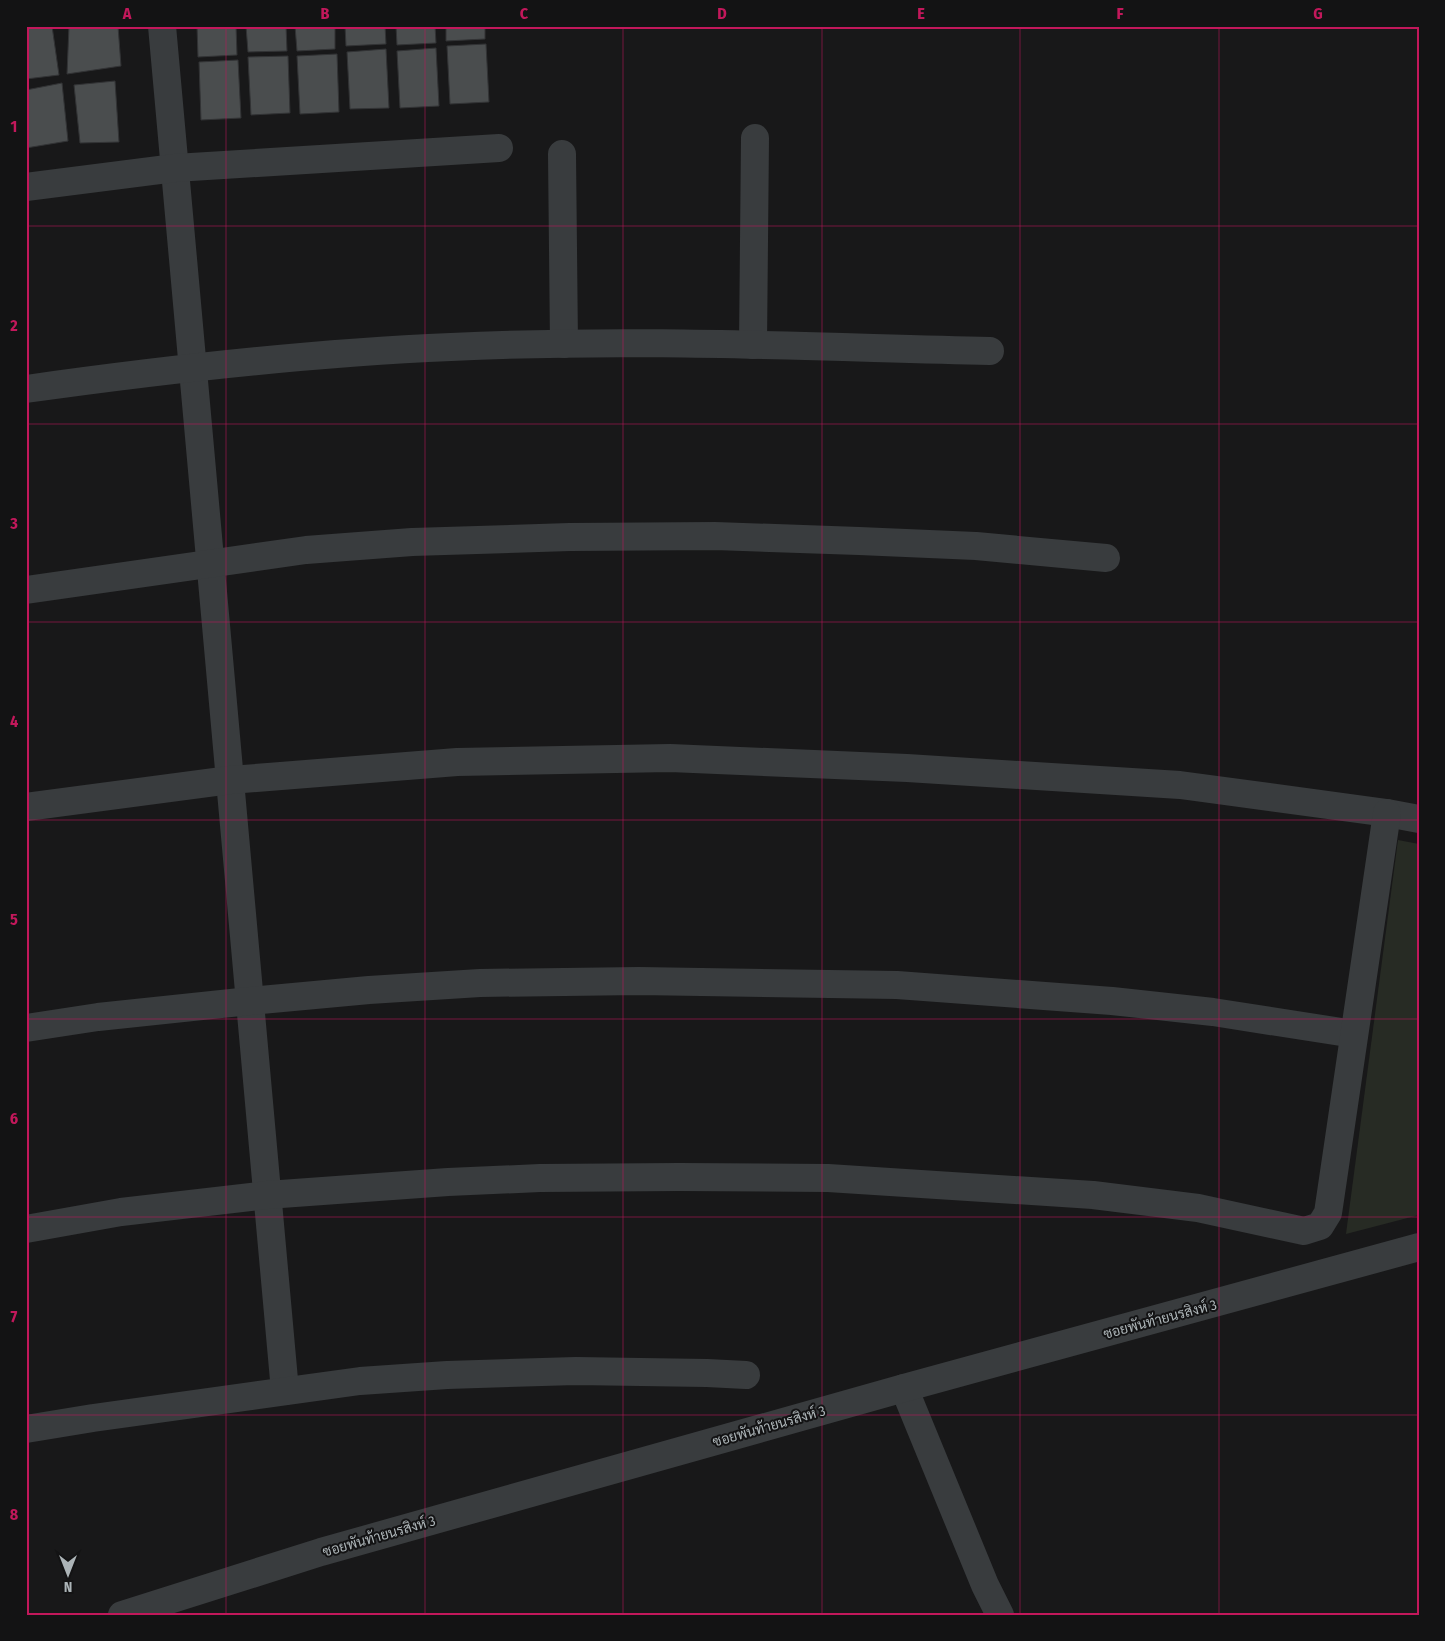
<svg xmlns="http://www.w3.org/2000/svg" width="1445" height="1641" font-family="'Fira Sans Condensed',Sarabun,sans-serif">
<rect width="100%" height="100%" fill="#181819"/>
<polygon fill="#272b24" points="1398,840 1419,844 1419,1215 1346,1234"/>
<g fill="#4a4d4e" stroke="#323335">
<polygon points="26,26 52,26 59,75 26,79"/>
<polygon points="69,26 118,26 121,66 67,74"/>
<polygon points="197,26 236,26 237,55 198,57"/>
<polygon points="246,26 286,26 287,51 248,52"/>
<polygon points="295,26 335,26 335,49 297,51"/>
<polygon points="345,26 385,26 386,44 346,46"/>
<polygon points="396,26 435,26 436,43 397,45"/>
<polygon points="446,26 485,26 485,39 446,41"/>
<polygon points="486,44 489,102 450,104 447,46"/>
<polygon points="436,48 439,106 400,108 397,51"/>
<polygon points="386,49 389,108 350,109 347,52"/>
<polygon points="337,54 339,112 300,114 297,56"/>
<polygon points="288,56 290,113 251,115 248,57"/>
<polygon points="238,60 241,118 201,120 199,62"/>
<polygon points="115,81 119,142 80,143 74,85"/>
<polygon points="62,83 68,141 26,148 26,90"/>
</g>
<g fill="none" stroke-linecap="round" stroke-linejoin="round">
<g stroke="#393c3e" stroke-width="28">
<polyline points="162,26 285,1391"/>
<polyline points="562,154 564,344"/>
<polyline points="26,187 175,168 499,148"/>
<polyline points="753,345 755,138"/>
<path d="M26 389C168 369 309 353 451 347 631 338 811 347 990 351"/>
<polyline points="26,590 306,550 412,542 570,537 715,536 859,541 976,546 1106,558"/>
<polyline points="26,807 230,780 457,762 670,758 907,768 1180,785 1387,813 1419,819"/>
<polyline points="26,1028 98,1017 250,1001 369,990 480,983 639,981 897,985 1112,1001 1213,1012 1354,1034"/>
<polyline points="26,1229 121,1212 267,1195 448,1182 540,1178 679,1177 828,1178 1093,1195 1198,1208 1304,1231 1320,1226 1328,1213 1387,813"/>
<polyline points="904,1388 985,1585 1000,1615"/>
<polyline points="26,1429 93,1418 360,1381 447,1375 576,1371 707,1373 746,1375"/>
<polyline points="122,1615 321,1552 904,1388 1419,1247"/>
</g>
</g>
<path fill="none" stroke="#c2185b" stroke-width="1" stroke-opacity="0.55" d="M226 26V1615M425 26V1615M623 26V1615M822 26V1615M1020 26V1615M1219 26V1615M26 226H1419M26 424H1419M26 622H1419M26 820H1419M26 1019H1419M26 1217H1419M26 1415H1419"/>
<g text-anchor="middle" stroke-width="4" stroke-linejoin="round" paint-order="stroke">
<g font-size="14" fill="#acb4b7" stroke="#131314">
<text transform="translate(1160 1319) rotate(-15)" y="5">ซอยพันท้ายนรสิงห์ 3</text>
<text transform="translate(769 1426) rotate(-16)" y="5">ซอยพันท้ายนรสิงห์ 3</text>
<text transform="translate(379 1536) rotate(-16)" y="5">ซอยพันท้ายนรสิงห์ 3</text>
</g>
</g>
<rect width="1445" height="1641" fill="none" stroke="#131314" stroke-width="55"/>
<g transform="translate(68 1574) rotate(180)" stroke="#131314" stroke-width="4" paint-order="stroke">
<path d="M0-4L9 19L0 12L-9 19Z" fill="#acb4b7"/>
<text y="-8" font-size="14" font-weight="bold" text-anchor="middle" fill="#acb4b7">N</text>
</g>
<rect x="28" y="28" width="1390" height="1586" fill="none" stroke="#c2185b" stroke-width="2"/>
<g font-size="16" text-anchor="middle" font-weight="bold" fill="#c2185b">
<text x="127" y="19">A</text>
<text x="325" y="19">B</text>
<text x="524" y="19">C</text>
<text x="722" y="19">D</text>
<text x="921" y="19">E</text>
<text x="1120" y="19">F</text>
<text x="1318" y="19">G</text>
<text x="14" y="132">1</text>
<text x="14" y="331">2</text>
<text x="14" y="529">3</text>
<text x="14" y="727">4</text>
<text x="14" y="925">5</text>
<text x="14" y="1124">6</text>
<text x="14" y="1322">7</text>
<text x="14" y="1520">8</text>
</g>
</svg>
